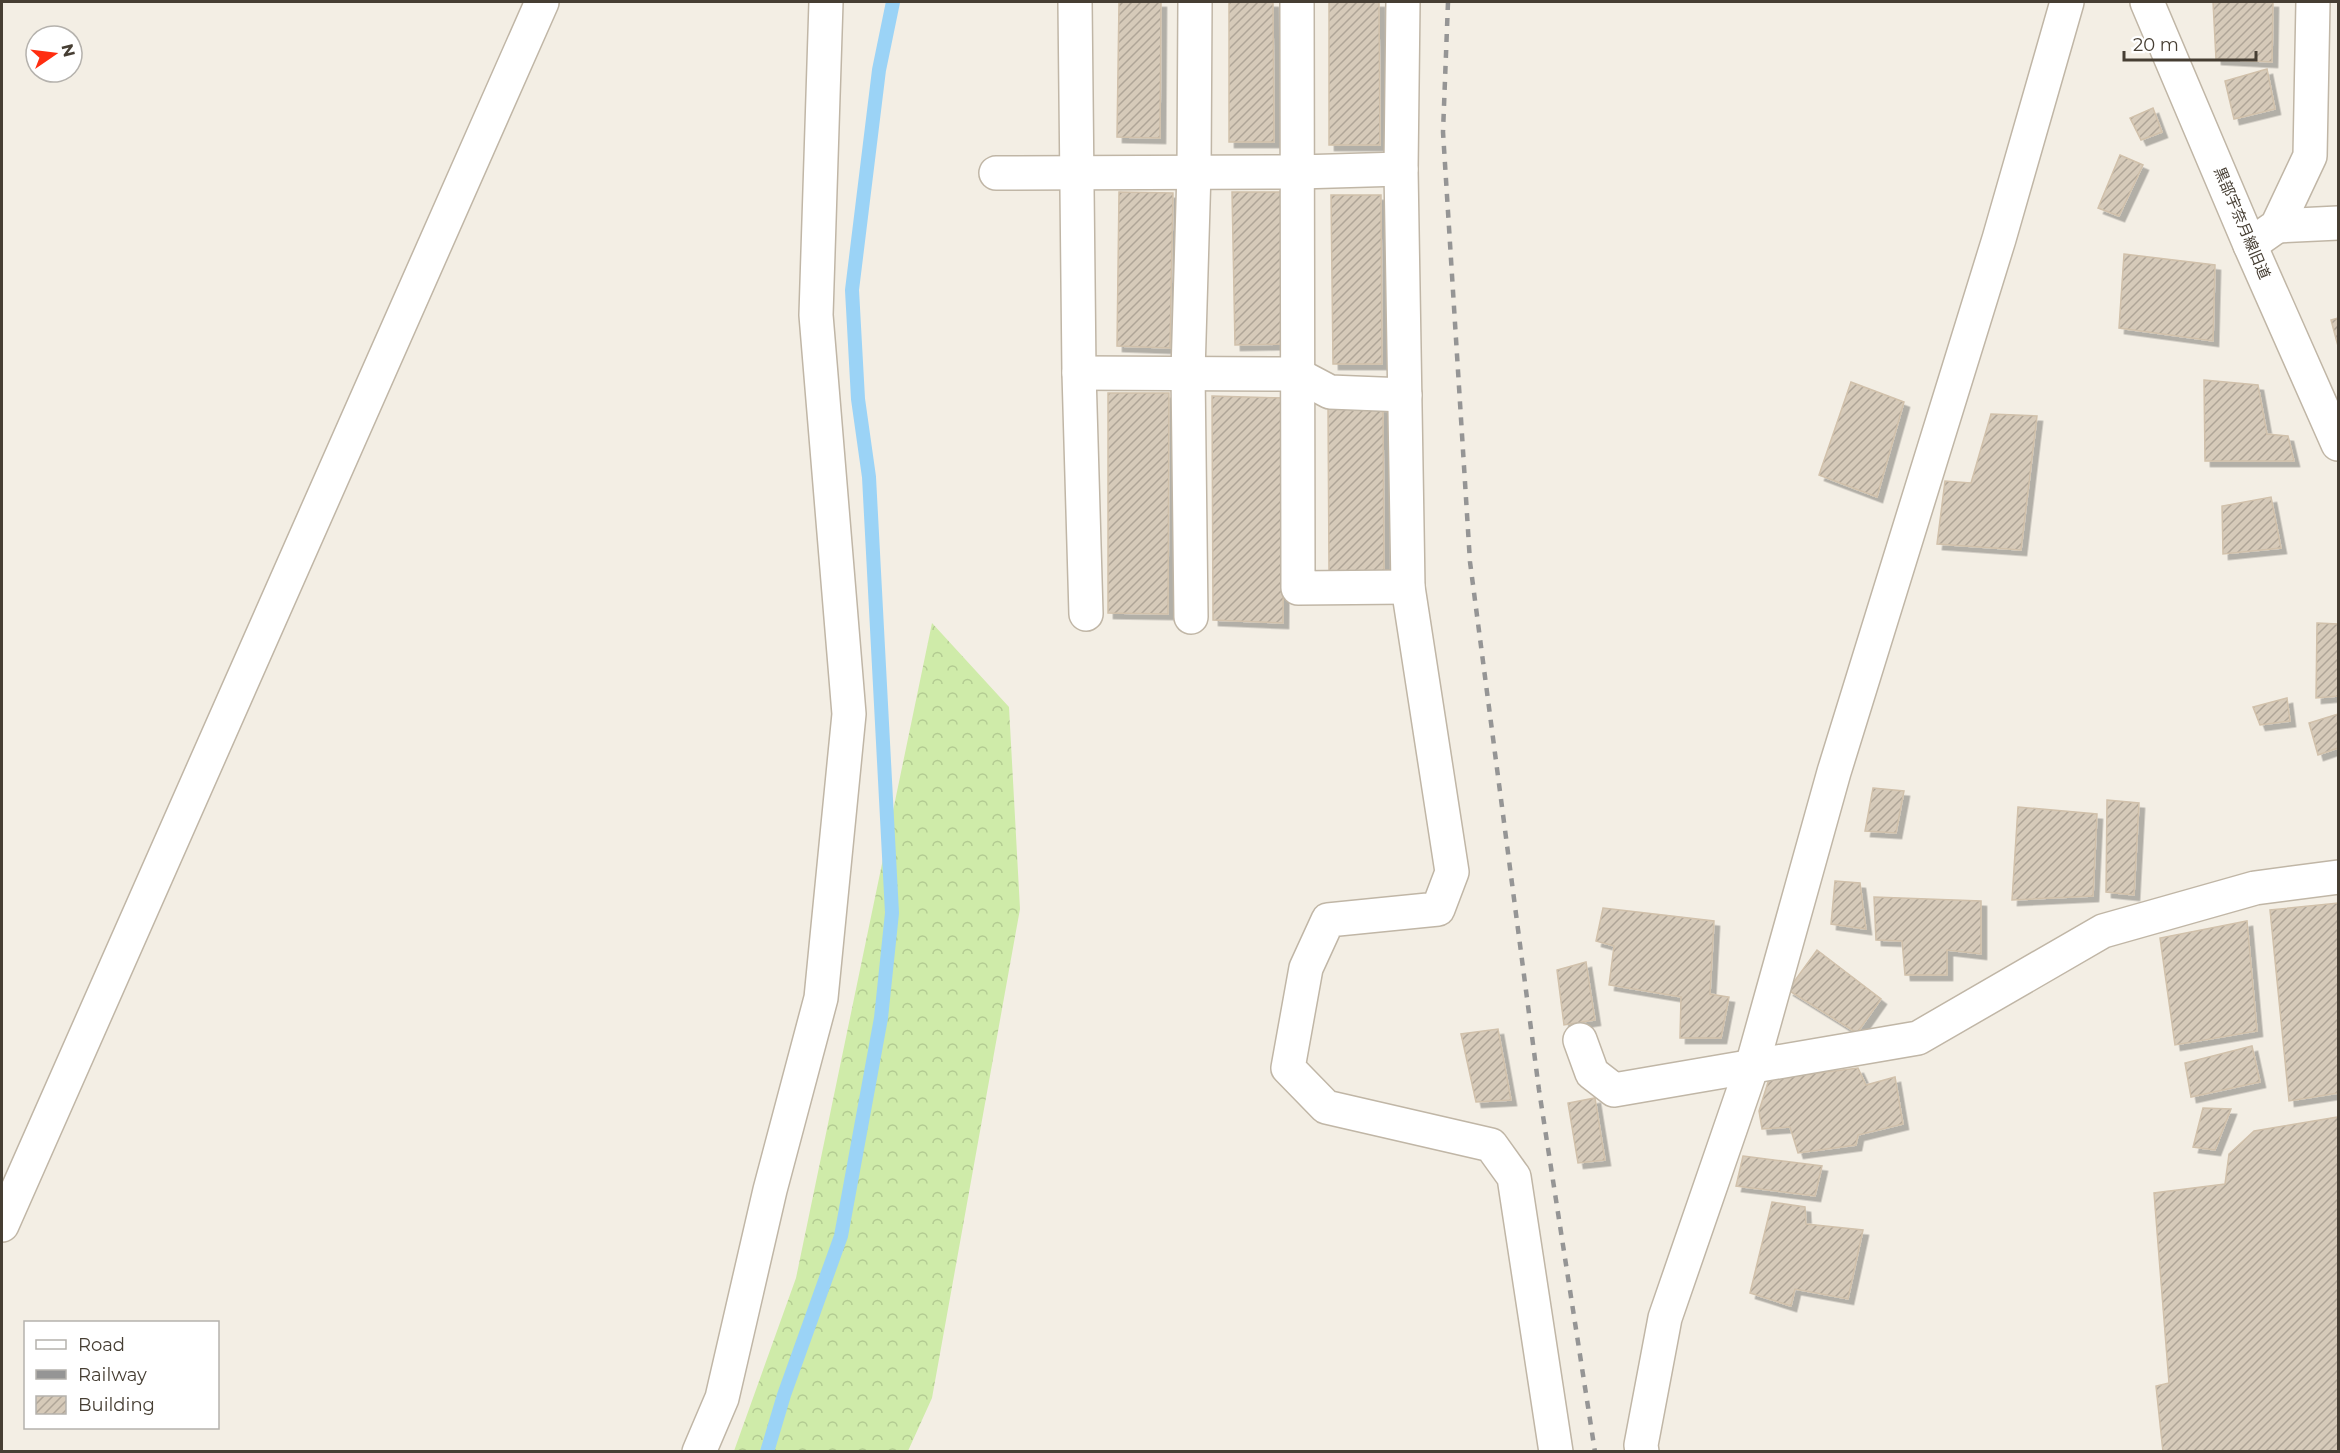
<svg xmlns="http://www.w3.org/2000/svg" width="2340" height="1453" font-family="Montserrat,'Noto Sans JP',sans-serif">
<defs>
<pattern id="forest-crowns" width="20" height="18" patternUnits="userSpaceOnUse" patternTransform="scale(1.5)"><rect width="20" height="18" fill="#cfeba9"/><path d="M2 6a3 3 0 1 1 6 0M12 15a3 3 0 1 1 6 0" fill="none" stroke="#b3cb92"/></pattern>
<pattern id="building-hatch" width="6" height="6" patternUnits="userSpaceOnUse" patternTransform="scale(1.5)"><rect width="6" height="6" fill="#d6cab9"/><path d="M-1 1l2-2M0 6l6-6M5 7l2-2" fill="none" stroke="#afa597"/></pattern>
<filter id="shadow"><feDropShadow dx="5.5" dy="5.5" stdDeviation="0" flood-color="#0004"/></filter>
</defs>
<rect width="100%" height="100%" fill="#f3eee4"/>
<polygon fill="url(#forest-crowns)" points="932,623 1009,707 1020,909 932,1398 908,1451 734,1451 796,1278"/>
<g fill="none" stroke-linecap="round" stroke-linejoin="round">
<polyline stroke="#9bd3f6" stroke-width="14" points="767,1452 784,1395 841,1236 881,1018 892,913 869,477 858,399 852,290 879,70 893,2"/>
</g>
<g fill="url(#building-hatch)" stroke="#d1c1ab" stroke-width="1.5" filter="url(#shadow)">
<polygon points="1119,2 1161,2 1160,138 1117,137"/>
<polygon points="1229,2 1273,2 1274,142 1229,142"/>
<polygon points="1329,2 1379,2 1380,145 1329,145"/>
<polygon points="2213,2 2273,2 2272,62 2216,59"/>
<polygon points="2267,69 2275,109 2234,119 2225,81"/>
<polygon points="2153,108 2162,132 2141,140 2130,118"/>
<polygon points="2120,155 2143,165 2119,216 2098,208"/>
<polygon points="1119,192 1173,193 1170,348 1117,346"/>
<polygon points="1232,192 1282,192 1284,344 1235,345"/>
<polygon points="1331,195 1381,195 1382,364 1333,364"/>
<polygon points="2124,254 2215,265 2213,341 2119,328"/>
<polygon points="2338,318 2338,346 2331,320"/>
<polygon points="2204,380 2258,385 2267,434 2288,436 2294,461 2205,461"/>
<polygon points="1851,382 1904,402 1877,497 1819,475"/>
<polygon points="1108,393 1169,393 1168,614 1108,613"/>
<polygon points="1212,396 1285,398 1283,623 1213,620"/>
<polygon points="1328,407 1383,407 1384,571 1329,571"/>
<polygon points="1991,414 2037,416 2021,550 1937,544 1945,481 1971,483"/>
<polygon points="2271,497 2281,548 2223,554 2222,506"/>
<polygon points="2317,623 2338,624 2338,696 2316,698"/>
<polygon points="2287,698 2290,721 2260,725 2253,707"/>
<polygon points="2338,714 2338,748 2318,755 2309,723"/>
<polygon points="1873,788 1904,791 1896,833 1865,831"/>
<polygon points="2107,800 2139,803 2134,895 2106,892"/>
<polygon points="2018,807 2097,814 2093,896 2012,900"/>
<polygon points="1835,881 1860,883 1866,929 1831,924"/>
<polygon points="1874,897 1981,901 1981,954 1947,950 1947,975 1905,975 1902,941 1876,940"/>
<polygon points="2338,903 2338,1093 2289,1101 2270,910"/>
<polygon points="1603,908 1714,921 1710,994 1729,997 1721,1038 1680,1038 1681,997 1609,985 1614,946 1596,941"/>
<polygon points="2247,921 2257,1031 2175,1045 2160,938"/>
<polygon points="1817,950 1881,999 1857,1033 1788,990"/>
<polygon points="1586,962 1595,1020 1564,1025 1557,970"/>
<polygon points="1498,1029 1511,1100 1476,1102 1461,1034"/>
<polygon points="2252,1046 2260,1082 2191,1097 2185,1063"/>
<polygon points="1858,1068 1866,1085 1895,1077 1903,1124 1858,1135 1856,1145 1798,1153 1790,1127 1762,1129 1759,1111 1769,1079"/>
<polygon points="1595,1098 1605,1160 1578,1163 1568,1103"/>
<polygon points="2203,1108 2231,1109 2215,1150 2193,1147"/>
<polygon points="2338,1117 2338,1452 2163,1452 2156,1386 2169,1383 2154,1193 2225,1184 2229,1154 2254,1131"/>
<polygon points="1743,1156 1822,1166 1815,1196 1736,1186"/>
<polygon points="1772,1202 1805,1207 1806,1224 1863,1230 1848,1299 1795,1289 1791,1306 1750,1293"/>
</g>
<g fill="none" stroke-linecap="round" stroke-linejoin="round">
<defs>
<g id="minor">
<polyline points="1075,2 1079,373 1086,614"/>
<polyline points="1297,2 1298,588 1408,587"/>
<polyline points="1403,2 1401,169 1408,587 1452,872 1438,909 1328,920 1306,968 1288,1068 1326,1107 1491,1145 1514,1177 1556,1452"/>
<polyline points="2147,2 2250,245 2338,444"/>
<polyline points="996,173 1299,172 1401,169"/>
<polyline points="2277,226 2338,223"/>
<polyline points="2250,245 2277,226 2310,156 2313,2"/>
<polyline points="1079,373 1296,374 1330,392 1405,395"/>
<polyline points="1191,617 1188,372 1194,171 1195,2"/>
<polyline points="1580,1040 1592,1073 1614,1090 1918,1038 2103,931 2255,888 2338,877"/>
<polyline points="2,1225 542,2"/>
<polyline points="699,1452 722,1398 770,1190 821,998 849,714 816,315 826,2"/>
<polyline points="1642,1452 1641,1445 1665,1318 1752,1066 1834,772 1999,239 2067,2"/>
</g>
</defs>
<use href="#minor" stroke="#c0b6a6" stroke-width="36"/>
<use href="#minor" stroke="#fff" stroke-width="33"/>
<polyline stroke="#959595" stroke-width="4.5" stroke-dasharray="8 8" stroke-linecap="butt" points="1448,2 1443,132 1470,562 1539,1090 1595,1452"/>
</g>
<g text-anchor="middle" stroke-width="6" stroke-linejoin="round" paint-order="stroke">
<g font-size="15" fill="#463e33" stroke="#fff">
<text transform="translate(2242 223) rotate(67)" y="5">黒部宇奈月線旧道</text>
</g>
</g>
<rect width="2340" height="1453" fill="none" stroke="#463e33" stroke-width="6"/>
<rect x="24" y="1321" width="195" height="108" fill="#ffffff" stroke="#b5b2ad" stroke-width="1.5"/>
<rect x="36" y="1340" width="30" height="9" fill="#ffffff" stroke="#b5b2ad" stroke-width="1.5"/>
<text x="78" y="1351" font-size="18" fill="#463e33">Road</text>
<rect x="36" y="1370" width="30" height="9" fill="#959595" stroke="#b5b2ad" stroke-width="1.5"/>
<text x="78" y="1381" font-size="18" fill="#463e33">Railway</text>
<rect x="36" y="1396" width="30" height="18" fill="url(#building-hatch)" stroke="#b5b2ad" stroke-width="1.5"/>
<text x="78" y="1411" font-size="18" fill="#463e33">Building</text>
<g transform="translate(54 54) rotate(76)"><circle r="28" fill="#ffffff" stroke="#b5b2ad" stroke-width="1.5"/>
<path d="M0-4.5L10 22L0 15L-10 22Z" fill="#ff2d10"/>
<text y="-9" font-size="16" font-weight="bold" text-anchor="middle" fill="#463e33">N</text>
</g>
<path d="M2124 51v9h132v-9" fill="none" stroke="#463e33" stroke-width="3"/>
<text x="2133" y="51" font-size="18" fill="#463e33" stroke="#ffffff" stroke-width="4.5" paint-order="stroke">20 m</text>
</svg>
